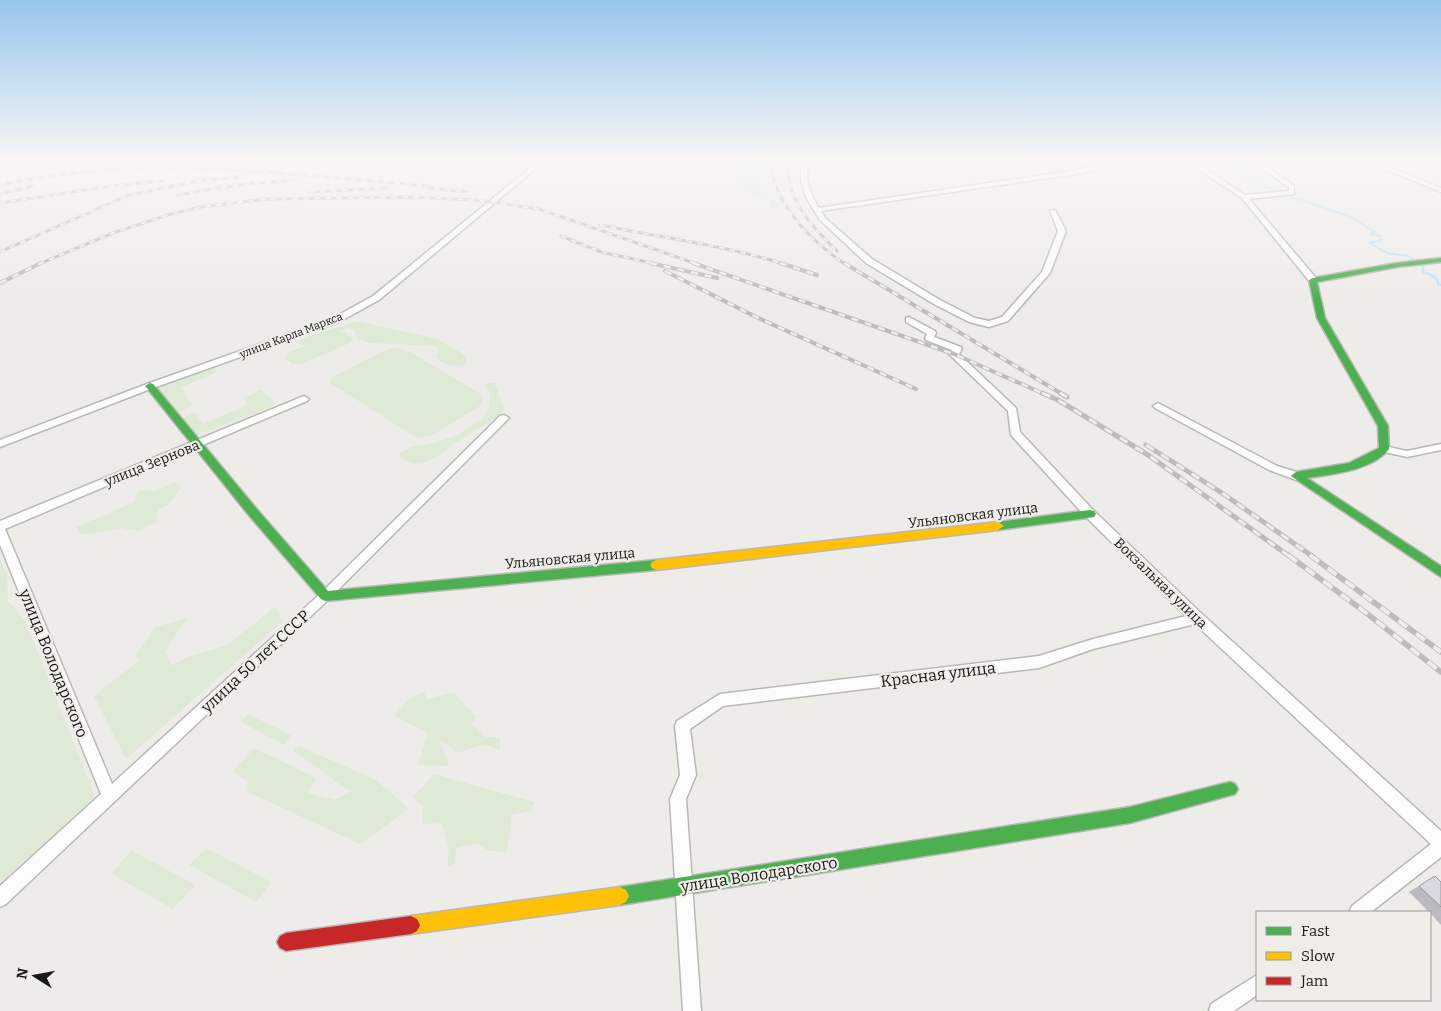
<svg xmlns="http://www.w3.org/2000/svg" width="1441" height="1011" font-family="Bitter,serif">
<rect width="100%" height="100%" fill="#eeece9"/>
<g fill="#dee9d6">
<polygon points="739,160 764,160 764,172 758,177 755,184 761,192 777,202 779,207 772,208 766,199 749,195 739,176"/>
<path d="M356 321 438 339C448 347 460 349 467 359L465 365C454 368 443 365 436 357L439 350 436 346 370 343 357 339 355 330 349 328 338 332H345L352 338 350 343 301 364H292L285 358 289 352 307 345H300L298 343 307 337Z"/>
<polygon points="396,347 412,353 479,393 483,398 480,406 431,436 417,438 330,383 331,378 388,349"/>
<polygon points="214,364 216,373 181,387 192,405 178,413 157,389"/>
<path d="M488 383H495L504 410 496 418 450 446C443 455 422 467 411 463 406 461 402 457 398 454L411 447 430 444 458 435 482 419 488 411 490 405V392L484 385Z"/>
<polygon points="261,390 274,400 272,407 196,435 180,419 195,412 203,424 247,405 244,398"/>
<polygon points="174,482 181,488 168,505 158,510 156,523 138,531 121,528 82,535 76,527 135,502 137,493 142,490 155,491"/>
<polygon points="0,559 7,575 8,601 25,621 95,797 0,886"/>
<polygon points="275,607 283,621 126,759 94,696 139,661 136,655 155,627 187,618 165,651 172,666 185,658 227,645"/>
<polygon points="424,692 427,699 454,693 477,717 472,724 485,737 500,737 500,750 484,744 457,753 447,744 440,741 449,766 418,765 428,733 394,716 410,698"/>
<polygon points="248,714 291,735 284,745 241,722"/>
<polygon points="299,746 376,780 409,809 360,844 248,792 247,781 233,771 254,748 316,778 308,793 335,800 350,792 293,750"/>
<polygon points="434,774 534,802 531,811 512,815 507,852 489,851 479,844 457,847 454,864 447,867 449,849 442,823 423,824 423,807 413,797"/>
<polygon points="206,848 271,882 257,902 189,865"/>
<polygon points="131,850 195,885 173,909 112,874"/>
</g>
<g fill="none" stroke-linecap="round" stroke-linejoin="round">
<g stroke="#c0e2f5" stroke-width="2">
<polyline points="1216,160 1236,169 1234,172 1274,191"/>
<polyline points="1286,195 1351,217 1375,232 1371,234 1380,236 1381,240 1370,243 1387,253 1408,256 1422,264"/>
</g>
<polyline stroke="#c0e2f5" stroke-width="2.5" points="1420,263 1423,265 1423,272 1434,276 1432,277 1437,279 1438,284 1441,285"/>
<defs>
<g id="street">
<polygon points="540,160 546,160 379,300 339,322 153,388 0,447 0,440 147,384 333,318 373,296"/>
<path d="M804 160H810C803 177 810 193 819 208L1070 171 1133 160H1145L1070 175 821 211 825 218 872 259 940 300 975 318 989 321 1002 317 1042 272 1058 231 1050 211 1055 210 1066 231 1050 273 1008 321 989 327 969 322 934 304 866 263 820 220 806 197 801 181V167Z"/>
<polygon points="1184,160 1191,160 1245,195 1289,191 1289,188 1265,170 1258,160 1264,160 1269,168 1294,186 1294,194 1249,199 1316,278 1316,282 1310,282 1242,198"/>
<polygon points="1363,160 1371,160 1441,188 1441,192"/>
<polygon points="909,317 935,331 936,333 934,337 961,347 962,349 959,354 1016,408 1020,432 1094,511 1202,614 1441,831 1441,857 1371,912 1349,912 1352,906 1431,844 1195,624 1093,649 1039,668 723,706 690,729 696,775 686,799 701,1011 683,1011 670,799 680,775 675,726 677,721 720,694 1039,656 1093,639 1186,616 1086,517 1011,435 1008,411 951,356 949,354 952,350 926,340 925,338 927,334 906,322 906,318"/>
<polygon points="304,396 309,399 307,401 5,529 112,784 321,593 500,416 504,415 509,418 329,599 6,904 0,907 0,886 101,794 0,545 0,521"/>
<polygon points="1158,403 1277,466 1300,473 1301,476 1296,480 1269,470 1155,408 1153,406"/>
<polygon points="1441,444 1441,450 1407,457 1380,451 1379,449 1384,446 1407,451"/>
<polygon points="1257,975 1257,995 1234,1011 1209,1011 1211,1004"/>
</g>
<g id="fast">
<path d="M1441 258V262L1397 267 1317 282 1325 318 1388 426 1389 449C1371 471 1333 474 1307 478L1441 566V577L1291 476 1296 472 1349 463 1379 448 1378 426 1317 318 1309 280 1313 278 1397 263Z"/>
<polygon points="150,383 153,384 255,507 328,591 656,560 660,562 662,565 660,568 656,570 325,601 321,599 247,513 147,388 145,386"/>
<polygon points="1090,510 1094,511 1096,514 1094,517 998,530 992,526 998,522"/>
<polygon points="1230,782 1235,784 1238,789 1235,794 1130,823 620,905 614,902 611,896 614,890 620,887 1130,807"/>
</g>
<g id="slow">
<polygon points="998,522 1004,526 998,530 656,570 652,568 650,565 652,562 656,560"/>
<polygon points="620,887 626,890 629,896 626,902 620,905 411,934 405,931 402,925 405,919 411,916"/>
</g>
<polygon id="jam" points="411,916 417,919 420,925 417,931 411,934 286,951 280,948 277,942 280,936 286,933"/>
</defs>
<use href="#street" stroke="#b9b8b5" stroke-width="3"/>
<use href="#fast" stroke="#b9b8b5" stroke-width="3"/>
<use href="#slow" stroke="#b9b8b5" stroke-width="3"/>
<use href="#jam" stroke="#b9b8b5" stroke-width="3"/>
<use href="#street" fill="#fcfcfc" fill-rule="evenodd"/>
<use href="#fast" fill="#4caf50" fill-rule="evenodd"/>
<use href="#slow" fill="#ffc107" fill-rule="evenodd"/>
<use href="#jam" fill="#c62828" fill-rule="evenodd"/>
<defs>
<g id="rail-far3">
<path d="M769 160C776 206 808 239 845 264"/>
<path d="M788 160C784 197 812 227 837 251"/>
<path d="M0 184C30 180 60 173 91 171 202 163 318 176 429 186"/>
<polyline points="423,187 468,192"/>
<polyline points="309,192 388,188"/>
<polyline points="0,194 33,186"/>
<polyline points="178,195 237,185 293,180"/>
<polyline points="0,203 112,186 162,181"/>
<path d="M600 225C662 238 724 245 784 264"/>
<polyline points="561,236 601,252 656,264"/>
<polyline points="0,252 129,195 203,180 243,177"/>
<polyline points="39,264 113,233 171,214 201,207 266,199 412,197 476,200 539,209 697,264"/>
</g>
<g id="rail-far2">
<polyline points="650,263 717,278"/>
<polyline points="693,263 954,354 1044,394"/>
<polyline points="780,263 817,275"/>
<polyline points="844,263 1062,394"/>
<polyline points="665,271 756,317 916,389"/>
<polyline points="0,283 41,263"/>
</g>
<g id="rail-far1">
<polyline points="1042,393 1058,400 1148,455 1289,556"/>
<polyline points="1060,393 1067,397"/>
<polyline points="1146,445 1222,493 1312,556"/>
</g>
<g id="rail">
<polyline points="1288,555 1365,612 1441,672"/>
<polyline points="1310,555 1441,652"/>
</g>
</defs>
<use href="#rail-far3" stroke="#bdbcbb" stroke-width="3"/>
<use href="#rail-far2" stroke="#bdbcbb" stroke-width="4"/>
<use href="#rail-far1" stroke="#bdbcbb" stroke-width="5"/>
<use href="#rail" stroke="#bdbcbb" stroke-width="5.5"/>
<use href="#rail-far3" stroke="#efede8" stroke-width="2" stroke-dasharray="5.5" stroke-linecap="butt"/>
<use href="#rail-far2" stroke="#efede8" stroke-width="2.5" stroke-dasharray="7" stroke-linecap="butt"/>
<use href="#rail-far1" stroke="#efede8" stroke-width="3" stroke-dasharray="9" stroke-linecap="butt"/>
<use href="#rail" stroke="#efede8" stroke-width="4" stroke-dasharray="11" stroke-linecap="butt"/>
</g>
<polygon fill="#bbbac1" points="1441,882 1441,925 1430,913 1430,912 1429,912 1409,892 1419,886"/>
<polygon fill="#dad8e0" stroke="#99979d" points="1435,876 1441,882 1441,907 1419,886"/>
<linearGradient id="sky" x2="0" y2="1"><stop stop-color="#98c6ed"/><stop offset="0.53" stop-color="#f7f6f5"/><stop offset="1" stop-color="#f7f6f5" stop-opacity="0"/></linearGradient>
<rect width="1441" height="301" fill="url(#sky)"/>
<g text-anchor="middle" stroke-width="4.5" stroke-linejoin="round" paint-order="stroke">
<g font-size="11" fill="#191917" stroke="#efede8">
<text transform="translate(291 335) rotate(-21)" y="4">улица Карла Маркса</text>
</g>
<g font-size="14" fill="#191917" stroke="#efede8">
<text transform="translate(152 463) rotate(-22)" y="5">улица Зернова</text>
<text transform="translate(973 515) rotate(-7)" y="5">Ульяновская улица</text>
<text transform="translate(570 558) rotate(-5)" y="5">Ульяновская улица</text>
<text transform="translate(1161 583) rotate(44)" y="5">Вокзальная улица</text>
</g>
<g font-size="16" fill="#191917" stroke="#efede8">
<text transform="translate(255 661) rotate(-43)" y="6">улица 50 лет СССР</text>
<text transform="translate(54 663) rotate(68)" y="6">улица Володарского</text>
<text transform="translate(938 674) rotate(-7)" y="6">Красная улица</text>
<text transform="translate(759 874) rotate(-9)" y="6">улица Володарского</text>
</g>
</g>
<rect x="1256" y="911" width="175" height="90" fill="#efede8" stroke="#999894"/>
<rect x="1266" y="927" width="25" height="8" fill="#4caf50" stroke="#999894"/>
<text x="1301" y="936" font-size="15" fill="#191917">Fast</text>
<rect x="1266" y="952" width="25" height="8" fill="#ffc107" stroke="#999894"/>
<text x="1301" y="961" font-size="15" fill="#191917">Slow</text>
<rect x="1266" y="977" width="25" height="8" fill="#c62828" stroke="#999894"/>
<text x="1301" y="986" font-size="15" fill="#191917">Jam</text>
<g transform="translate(35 976) rotate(281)" stroke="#efede8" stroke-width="4" paint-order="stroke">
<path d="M0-4L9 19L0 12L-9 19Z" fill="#191917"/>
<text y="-8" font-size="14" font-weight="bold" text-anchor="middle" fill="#191917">N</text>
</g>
</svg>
